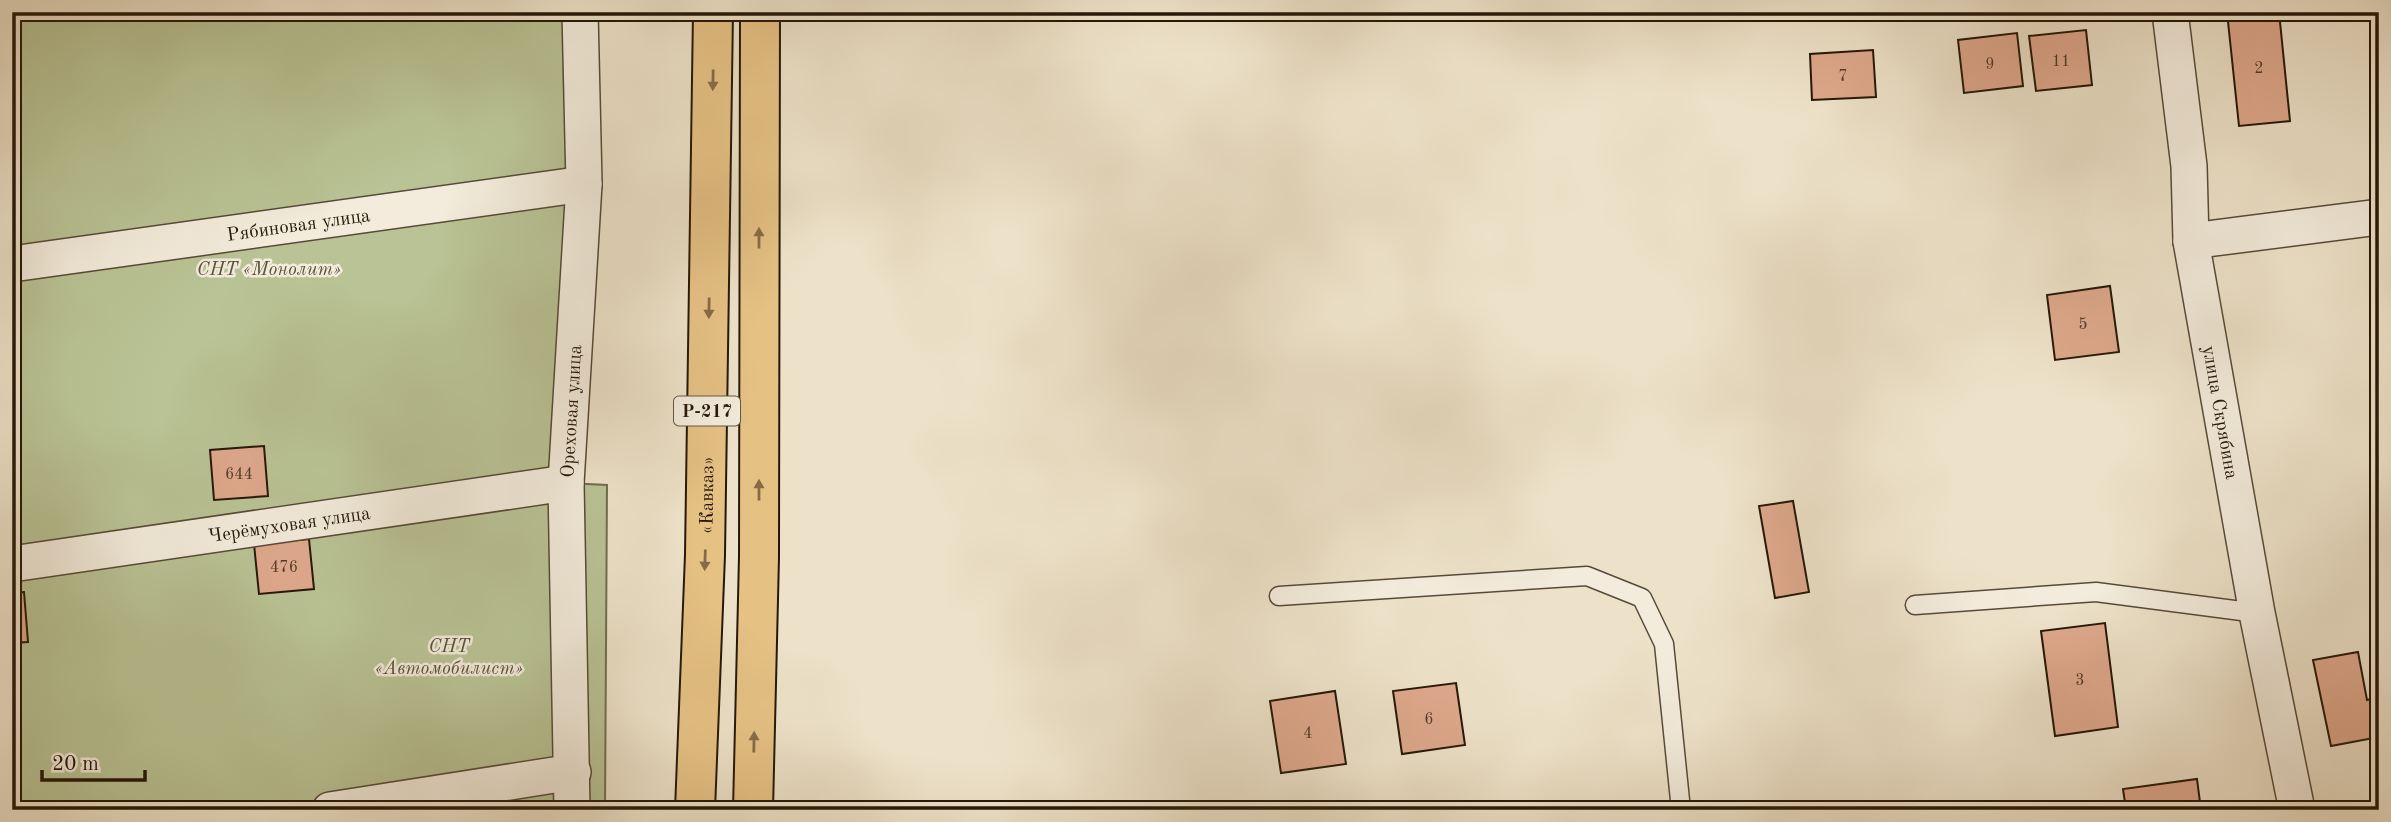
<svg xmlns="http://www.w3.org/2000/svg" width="2391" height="822" font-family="'Old Standard TT',serif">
<rect width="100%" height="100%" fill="#ede2c9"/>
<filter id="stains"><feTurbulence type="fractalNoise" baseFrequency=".00286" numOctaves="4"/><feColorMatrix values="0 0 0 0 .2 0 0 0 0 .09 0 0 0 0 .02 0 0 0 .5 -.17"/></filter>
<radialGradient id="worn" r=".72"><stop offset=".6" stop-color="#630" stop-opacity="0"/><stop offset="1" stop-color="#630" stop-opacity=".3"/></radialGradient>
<polygon fill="#b9c395" stroke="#6f6d4e" stroke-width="2" points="12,12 580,12 567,483 607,485 605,810 12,810"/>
<g fill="#dea88c" stroke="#251707" stroke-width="2">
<polygon points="2227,12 2279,12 2290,121 2239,126"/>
<polygon points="2086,30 2092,85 2036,91 2029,36"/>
<polygon points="2017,33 2023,86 1964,93 1958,40"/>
<polygon points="1873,50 1876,97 1812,100 1810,54"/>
<polygon points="2110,286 2119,352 2055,360 2047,295"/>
<polygon points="264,446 268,496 214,500 210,450"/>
<polygon points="1793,501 1809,592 1775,598 1759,506"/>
<polygon points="309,539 314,589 259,594 254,544"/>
<polygon points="24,592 28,642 12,643 12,593"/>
<polygon points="2105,623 2118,727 2055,736 2041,631"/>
<polygon points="2358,652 2367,700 2379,697 2379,737 2331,746 2313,660"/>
<polygon points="1456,683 1465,745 1402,754 1393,691"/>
<polygon points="1335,691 1346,764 1281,773 1270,701"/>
<polygon points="2197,779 2201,810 2126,810 2123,789"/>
</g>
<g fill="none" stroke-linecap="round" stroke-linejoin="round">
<defs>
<g id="service">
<polyline points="1279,596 1587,576 1642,598 1664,644 1681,810"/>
<polyline points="1915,605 2096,592 2257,613"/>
</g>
<g id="minor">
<path id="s1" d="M2170 12 2189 166 2191 241 2257 613 2297 810"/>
<polyline points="2191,241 2379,217"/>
<path id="s2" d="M12 264 584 184"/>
<path id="s3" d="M12 564 566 483"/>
<polyline points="330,810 573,772"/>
<path id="s4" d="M572 810 566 483 584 184 580 12"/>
</g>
<g id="trunk">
<path id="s5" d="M695 810 705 555 713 12"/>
<polyline points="753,810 759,557 760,12"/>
</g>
</defs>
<use href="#service" stroke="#574a38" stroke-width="21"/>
<use href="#minor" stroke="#574a38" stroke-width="38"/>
<use href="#trunk" stroke="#251707" stroke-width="42"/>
<use href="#service" stroke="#f3ecdc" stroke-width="18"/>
<use href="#minor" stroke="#f3ecdc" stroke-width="35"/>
<use href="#trunk" stroke="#e6c184" stroke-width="38"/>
</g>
<defs><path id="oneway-solid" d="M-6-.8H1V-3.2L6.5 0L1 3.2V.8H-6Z" transform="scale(1.75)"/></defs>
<g fill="#866c46">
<use href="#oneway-solid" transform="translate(713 80) rotate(91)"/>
<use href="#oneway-solid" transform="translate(759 238) rotate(-90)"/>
<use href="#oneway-solid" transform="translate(709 308) rotate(91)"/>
<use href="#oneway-solid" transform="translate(759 490) rotate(-90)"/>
<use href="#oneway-solid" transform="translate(705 560) rotate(92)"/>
<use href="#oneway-solid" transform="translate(754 742) rotate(-89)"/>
</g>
<g text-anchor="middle" stroke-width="5" stroke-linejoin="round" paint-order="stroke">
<g font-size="16" fill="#533b28">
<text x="2061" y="66">11</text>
<text x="1990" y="69">9</text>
<text x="2259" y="73">2</text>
<text x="1843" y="81">7</text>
<text x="2083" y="329">5</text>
<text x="239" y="479">644</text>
<text x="284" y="572">476</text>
<text x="2080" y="685">3</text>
<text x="1429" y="724">6</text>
<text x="1308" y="738">4</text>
</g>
<rect fill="#f3ecdc" stroke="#635747" stroke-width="2" x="674" y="396.5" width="66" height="29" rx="5"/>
<g font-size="18" font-weight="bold" fill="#251707">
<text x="707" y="417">Р-217</text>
</g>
<g font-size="19" fill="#251707" stroke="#f3ecdc">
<text dy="7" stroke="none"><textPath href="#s2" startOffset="289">Рябиновая улица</textPath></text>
<text dy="7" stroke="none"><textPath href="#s4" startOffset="399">Ореховая улица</textPath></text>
<text dy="7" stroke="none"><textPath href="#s1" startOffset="404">улица Скрябина</textPath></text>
<text dy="7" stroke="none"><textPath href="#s5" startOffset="315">«Кавказ»</textPath></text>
<text dy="7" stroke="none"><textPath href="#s3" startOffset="280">Черёмуховая улица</textPath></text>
</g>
<g font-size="19" font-style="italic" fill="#595339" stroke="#f3ecdc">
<text x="269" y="275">СНТ «Монолит»</text>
<text x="449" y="652">СНТ<tspan x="449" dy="22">«Автомобилист»</tspan></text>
</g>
</g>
<rect width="2391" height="822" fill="none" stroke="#ede2c9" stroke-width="42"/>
<rect x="14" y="14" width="2363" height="794" fill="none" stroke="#251707" stroke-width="3.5"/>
<rect x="21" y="21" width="2349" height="780" fill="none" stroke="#251707" stroke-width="2"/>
<path d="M42 770v10h103v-10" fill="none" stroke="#251707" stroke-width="3.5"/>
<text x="52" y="770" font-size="21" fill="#251707" stroke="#f3ecdc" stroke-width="5" paint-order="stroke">20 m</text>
<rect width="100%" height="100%" filter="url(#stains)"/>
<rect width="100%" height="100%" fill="url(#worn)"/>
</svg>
